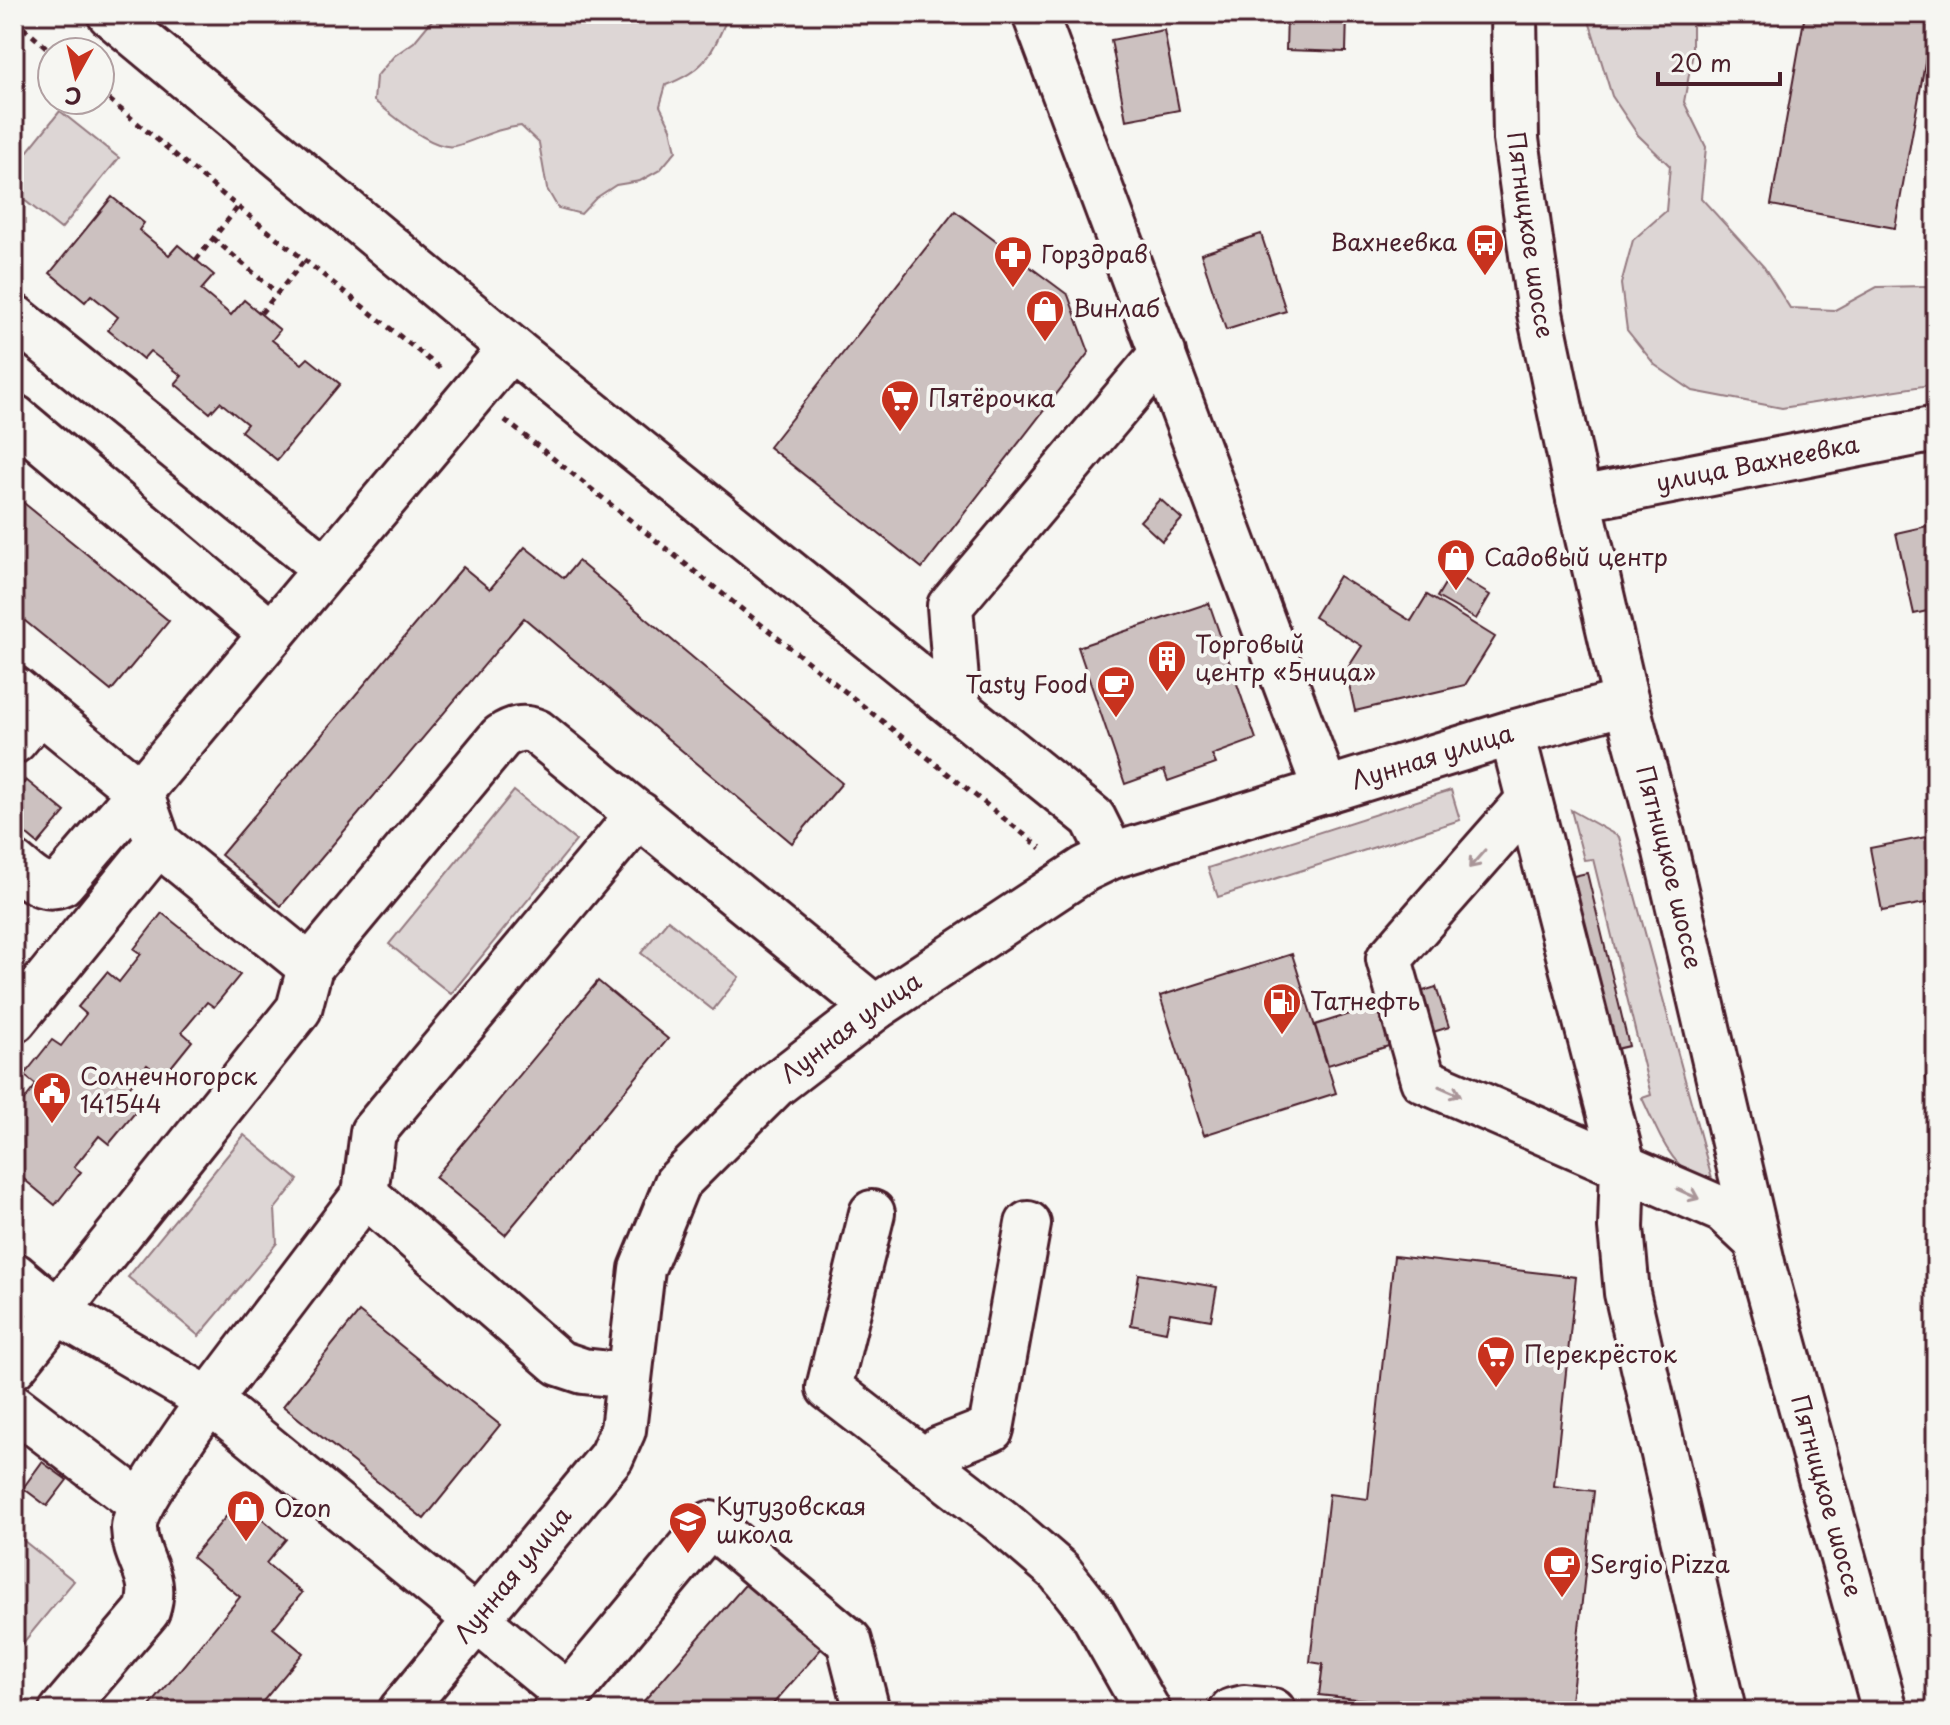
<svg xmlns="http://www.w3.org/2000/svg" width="1950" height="1725" font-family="'Playpen Sans',sans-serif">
<rect width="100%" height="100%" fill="#f6f6f2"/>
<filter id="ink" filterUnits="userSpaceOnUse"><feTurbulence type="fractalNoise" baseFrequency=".0125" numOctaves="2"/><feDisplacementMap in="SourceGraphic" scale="16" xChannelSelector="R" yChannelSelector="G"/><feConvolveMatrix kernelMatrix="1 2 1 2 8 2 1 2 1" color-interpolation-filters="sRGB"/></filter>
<g filter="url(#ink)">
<g fill="#ddd6d5" stroke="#947a80" stroke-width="2">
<path d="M437 14H729C712 52 708 69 666 85L660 106 671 128 676 151 660 170 640 181 616 185 596 198 581 214 558 208 547 189 539 143 521 126C492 129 479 140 455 146 431 151 393 114 374 101L376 77 394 56 414 42Z"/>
<polygon points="1587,14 1692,14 1692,58 1684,102 1706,147 1701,198 1764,267 1790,308 1835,310 1877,287 1927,286 1936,292 1936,384 1782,408 1693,391 1655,365 1627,330 1621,284 1633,240 1666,211 1670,166 1638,135 1612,96"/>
<polygon points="60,111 119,158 61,229 14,192 14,168"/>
<polygon points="1451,790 1460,820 1218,897 1208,868"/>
<polygon points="514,791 576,841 451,994 389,944"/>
<path d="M1571 810 1619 837 1715 1190C1669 1167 1663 1142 1642 1098L1651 1095 1593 859 1584 860Z"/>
<polygon points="668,920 739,977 713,1010 641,953"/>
<polygon points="244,1135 298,1180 275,1209 277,1243 199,1336 128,1277"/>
<polygon points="14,1533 74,1581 14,1654"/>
</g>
<g fill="#ccc1c0" stroke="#4a1f2b" stroke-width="2">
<polygon points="1287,14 1347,14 1346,52 1286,50"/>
<polygon points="1805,14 1934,14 1895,228 1771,205"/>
<polygon points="1164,30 1179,110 1126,120 1111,40"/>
<polygon points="112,197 144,223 139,230 169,255 178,245 214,275 201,290 231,315 244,300 280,330 272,340 302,364 308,358 340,384 277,460 241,431 247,424 220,402 210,413 175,384 182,376 150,351 143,359 108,330 118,317 91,295 85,302 50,273"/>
<polygon points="955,211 1068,295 1089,352 922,568 769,447"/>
<polygon points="1261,234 1286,311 1226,330 1201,254"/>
<polygon points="14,495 169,621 111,691 14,612"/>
<polygon points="1160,499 1182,519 1162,541 1140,521"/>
<polygon points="1936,524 1936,609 1914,614 1896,533"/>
<polygon points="525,547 564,578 578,561 842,783 792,843 524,618 281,906 221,855 463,567 490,589"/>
<polygon points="1452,572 1490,595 1476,619 1437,597"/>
<polygon points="1339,576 1411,621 1427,595 1495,637 1465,685 1355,711 1346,671 1362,646 1314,617"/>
<polygon points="1209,603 1256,739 1212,755 1216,764 1168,781 1164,770 1125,784 1078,647"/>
<polygon points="26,780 65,812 38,844 14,824 14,794"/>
<polygon points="1936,835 1936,901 1882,911 1870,848"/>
<polygon points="1587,873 1629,1046 1607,1051 1565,878"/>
<polygon points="162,913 240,975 214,1007 207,1002 182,1032 192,1041 163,1077 147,1065 123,1095 139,1108 109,1144 99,1136 74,1167 81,1172 55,1205 14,1171 14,1113 36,1085 24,1075 52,1040 61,1046 86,1014 78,1007 107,972 119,982 141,954 134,949"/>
<polygon points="1292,954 1336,1093 1204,1135 1160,996"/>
<polygon points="598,981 668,1039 505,1235 435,1177"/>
<polygon points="1436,987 1449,1027 1328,1065 1315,1025"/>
<polygon points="1936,1076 1936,1118 1926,1078"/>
<polygon points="1394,1256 1576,1277 1554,1486 1594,1491 1570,1711 1471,1711 1319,1695 1323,1664 1310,1662 1329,1494 1368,1499"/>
<polygon points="1139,1274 1217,1287 1211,1320 1170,1313 1166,1332 1131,1325"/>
<polygon points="359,1312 500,1425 424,1519 283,1406"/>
<polygon points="42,1462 67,1480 47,1506 23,1488"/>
<polygon points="240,1500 286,1539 266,1563 302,1593 273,1628 303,1653 255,1711 146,1711 240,1597 192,1557"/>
<polygon points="751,1578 827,1642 767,1711 635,1711"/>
</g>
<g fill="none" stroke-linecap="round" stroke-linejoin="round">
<defs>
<g id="minor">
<polyline points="110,14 511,348 1093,818 1112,856"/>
<polyline points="1035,14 1326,791"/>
<polyline points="14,317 326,569 511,348"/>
<polyline points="14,417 272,634"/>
<path id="s1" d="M1579 499 1936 429"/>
<path d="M14 689 140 792 62 883C42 892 29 876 14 864"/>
<polyline points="958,706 950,606 1163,353"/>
<polyline points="1512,733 1623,1165 1621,1228 1627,1293 1723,1711"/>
<polyline points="14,741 40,710"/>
<polyline points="1529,800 1389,959 1423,1080 1723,1210 1756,1241"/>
<polyline points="310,967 158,843 140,792 326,569"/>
<polyline points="14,1020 158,843"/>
<polyline points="365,1194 373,1132 639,814"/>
<polyline points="872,1213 829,1388 1001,1521 1059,1571 1093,1614 1148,1711"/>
<path d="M14 1275 58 1312 209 1400C194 1424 133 1505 134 1528 135 1562 159 1575 147 1611L62 1711"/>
<path d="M14 1366 299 1009 310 967 501 737C513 729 523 726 537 732L875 1008"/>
<polyline points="14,1407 141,1504"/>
<polyline points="928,1465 940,1449 991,1429 1028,1224"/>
<polyline points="568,1695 209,1400 365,1194 559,1363 583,1371 629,1376"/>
<path id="s2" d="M401 1711 611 1457 623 1430 642 1269 677 1183 775 1085 875 1008 1085 869 1112 856 1512 733 1626 702"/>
<polyline points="555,1711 710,1524 849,1641 867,1711"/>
<polyline points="1232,1711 1244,1708 1273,1711"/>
</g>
<g id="major">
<path id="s3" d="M1514 14 1516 139 1540 313 1579 499 1626 702 1664 843 1763 1267 1885 1711"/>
</g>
</defs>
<use href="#minor" stroke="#4a1f2b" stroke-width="50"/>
<use href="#major" stroke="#4a1f2b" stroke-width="50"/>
<g stroke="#4a1f2b" stroke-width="5" stroke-dasharray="6 6" stroke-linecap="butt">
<polyline points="14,20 52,52"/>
<polyline points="100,92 238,207 441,369"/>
<polyline points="213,238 277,293"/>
<polyline points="196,260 238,207"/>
<polyline points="261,313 305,260"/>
<polyline points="505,420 1041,848"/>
</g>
<use href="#minor" stroke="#f6f6f2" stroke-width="44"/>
<use href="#major" stroke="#f6f6f2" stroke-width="44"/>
</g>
<defs><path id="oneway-shaft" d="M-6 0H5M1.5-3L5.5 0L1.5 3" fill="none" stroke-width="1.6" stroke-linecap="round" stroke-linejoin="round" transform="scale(2)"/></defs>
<g stroke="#a99598">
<use href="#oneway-shaft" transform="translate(1477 859) rotate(131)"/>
<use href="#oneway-shaft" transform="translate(1450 1091) rotate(23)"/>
<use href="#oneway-shaft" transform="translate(1688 1194) rotate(24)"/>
</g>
</g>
<defs>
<symbol id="bus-pin" viewBox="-11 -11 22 30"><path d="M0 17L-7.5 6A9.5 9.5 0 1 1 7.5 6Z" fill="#c8321e" stroke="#f6f6f2"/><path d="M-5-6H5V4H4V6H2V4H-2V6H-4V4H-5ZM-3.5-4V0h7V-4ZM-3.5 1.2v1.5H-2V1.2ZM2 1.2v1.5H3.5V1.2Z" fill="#fff"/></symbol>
<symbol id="pharmacy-pin" viewBox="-11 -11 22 30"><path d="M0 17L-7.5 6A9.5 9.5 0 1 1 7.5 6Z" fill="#c8321e" stroke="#f6f6f2"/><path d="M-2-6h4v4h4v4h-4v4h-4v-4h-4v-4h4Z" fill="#fff"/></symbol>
<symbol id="shop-pin" viewBox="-11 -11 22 30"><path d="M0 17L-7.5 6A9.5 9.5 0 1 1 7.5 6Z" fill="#c8321e" stroke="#f6f6f2"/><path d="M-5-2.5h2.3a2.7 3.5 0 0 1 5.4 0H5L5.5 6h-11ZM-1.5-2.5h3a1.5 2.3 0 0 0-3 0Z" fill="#fff"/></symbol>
<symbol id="supermarket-pin" viewBox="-11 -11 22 30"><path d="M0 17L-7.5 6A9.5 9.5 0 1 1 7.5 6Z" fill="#c8321e" stroke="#f6f6f2"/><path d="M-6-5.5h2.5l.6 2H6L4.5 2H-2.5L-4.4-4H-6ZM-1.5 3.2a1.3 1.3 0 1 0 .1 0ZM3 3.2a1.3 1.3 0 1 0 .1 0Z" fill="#fff"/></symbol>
<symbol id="building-pin" viewBox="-11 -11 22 30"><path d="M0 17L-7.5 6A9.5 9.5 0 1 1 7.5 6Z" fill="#c8321e" stroke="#f6f6f2"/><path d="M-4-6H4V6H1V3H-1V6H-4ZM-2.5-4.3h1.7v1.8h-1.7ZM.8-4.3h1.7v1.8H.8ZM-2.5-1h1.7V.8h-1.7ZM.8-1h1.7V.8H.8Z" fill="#fff"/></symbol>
<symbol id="cafe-pin" viewBox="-11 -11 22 30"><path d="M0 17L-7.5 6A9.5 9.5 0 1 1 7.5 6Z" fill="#c8321e" stroke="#f6f6f2"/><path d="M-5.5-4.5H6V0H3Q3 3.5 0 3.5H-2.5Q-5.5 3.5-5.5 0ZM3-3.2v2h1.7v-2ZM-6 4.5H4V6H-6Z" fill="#fff"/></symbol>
<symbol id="fuel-pin" viewBox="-11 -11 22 30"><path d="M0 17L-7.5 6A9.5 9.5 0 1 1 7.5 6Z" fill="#c8321e" stroke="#f6f6f2"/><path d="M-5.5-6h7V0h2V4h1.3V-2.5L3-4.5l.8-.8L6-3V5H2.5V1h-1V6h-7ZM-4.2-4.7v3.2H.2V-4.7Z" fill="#fff"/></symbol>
<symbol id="civic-pin" viewBox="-11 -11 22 30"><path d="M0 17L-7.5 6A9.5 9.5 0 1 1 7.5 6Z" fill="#c8321e" stroke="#f6f6f2"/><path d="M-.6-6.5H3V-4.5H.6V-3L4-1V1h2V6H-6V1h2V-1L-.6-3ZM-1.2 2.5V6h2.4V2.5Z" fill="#fff"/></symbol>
<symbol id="school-pin" viewBox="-11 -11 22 30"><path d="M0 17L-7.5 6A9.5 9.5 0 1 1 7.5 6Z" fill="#c8321e" stroke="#f6f6f2"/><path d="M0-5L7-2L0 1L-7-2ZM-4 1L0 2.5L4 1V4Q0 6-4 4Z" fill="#fff"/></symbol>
</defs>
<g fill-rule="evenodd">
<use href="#bus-pin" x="1463" y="221" width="44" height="60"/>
<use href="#pharmacy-pin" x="991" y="233" width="44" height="60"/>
<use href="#shop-pin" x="1023" y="287" width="44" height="60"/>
<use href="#supermarket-pin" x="878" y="377" width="44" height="60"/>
<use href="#shop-pin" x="1434" y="536" width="44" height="60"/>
<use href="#building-pin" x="1145" y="637" width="44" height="60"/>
<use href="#cafe-pin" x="1094" y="663" width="44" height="60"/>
<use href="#fuel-pin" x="1260" y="980" width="44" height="60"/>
<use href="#civic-pin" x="30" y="1069" width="44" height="60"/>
<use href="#supermarket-pin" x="1474" y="1333" width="44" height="60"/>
<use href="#shop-pin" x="224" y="1487" width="44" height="60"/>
<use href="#school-pin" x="666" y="1499" width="44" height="60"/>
<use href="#cafe-pin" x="1540" y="1543" width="44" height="60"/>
</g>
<g text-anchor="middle" stroke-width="8" stroke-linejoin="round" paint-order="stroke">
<g font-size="24" fill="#4a1f2b" stroke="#f6f6f2">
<text dy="8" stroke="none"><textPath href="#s3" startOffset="222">Пятницкое шоссе</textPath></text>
<text dy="8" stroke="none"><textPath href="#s1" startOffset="182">улица Вахнеевка</textPath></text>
<text dy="8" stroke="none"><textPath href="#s2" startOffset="1496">Лунная улица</textPath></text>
<text dy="8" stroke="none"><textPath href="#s3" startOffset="870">Пятницкое шоссе</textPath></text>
<text dy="8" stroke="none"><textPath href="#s2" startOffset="848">Лунная улица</textPath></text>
<text dy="8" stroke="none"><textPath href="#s3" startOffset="1518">Пятницкое шоссе</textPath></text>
<text dy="8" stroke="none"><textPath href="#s2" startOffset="176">Лунная улица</textPath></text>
</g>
<g font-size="24" fill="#4a1f2b" stroke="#f6f6f2" text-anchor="start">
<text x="1457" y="251" text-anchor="end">Вахнеевка</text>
<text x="1041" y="263">Горздрав</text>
<text x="1073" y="317">Винлаб</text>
<text x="928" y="407">Пятёрочка</text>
<text x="1484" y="566">Садовый центр</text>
<text x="1195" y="653">Торговый<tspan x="1195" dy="28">центр «5ница»</tspan></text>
<text x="1088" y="693" text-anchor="end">Tasty Food</text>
<text x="1310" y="1010">Татнефть</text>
<text x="80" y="1085">Солнечногорск<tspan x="80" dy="28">141544</tspan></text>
<text x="1524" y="1363">Перекрёсток</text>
<text x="716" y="1515">Кутузовская<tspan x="716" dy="28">школа</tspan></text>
<text x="274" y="1517">Ozon</text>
<text x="1590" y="1573">Sergio Pizza</text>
</g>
</g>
<rect width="1950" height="1725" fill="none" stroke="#f6f6f2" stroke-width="48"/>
<rect x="24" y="24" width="1902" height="1677" fill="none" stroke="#4a1f2b" stroke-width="3" filter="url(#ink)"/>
<g transform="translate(76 76) rotate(188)"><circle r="38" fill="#f6f6f2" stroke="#b1a0a2" stroke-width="2"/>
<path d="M0-6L14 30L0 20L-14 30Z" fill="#c8321e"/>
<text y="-12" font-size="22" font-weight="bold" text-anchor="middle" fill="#4a1f2b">С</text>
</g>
<path d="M1658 72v12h122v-12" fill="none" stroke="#4a1f2b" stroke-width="4"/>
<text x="1670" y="72" font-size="24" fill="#4a1f2b" stroke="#f6f6f2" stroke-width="6" paint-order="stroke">20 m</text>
</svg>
